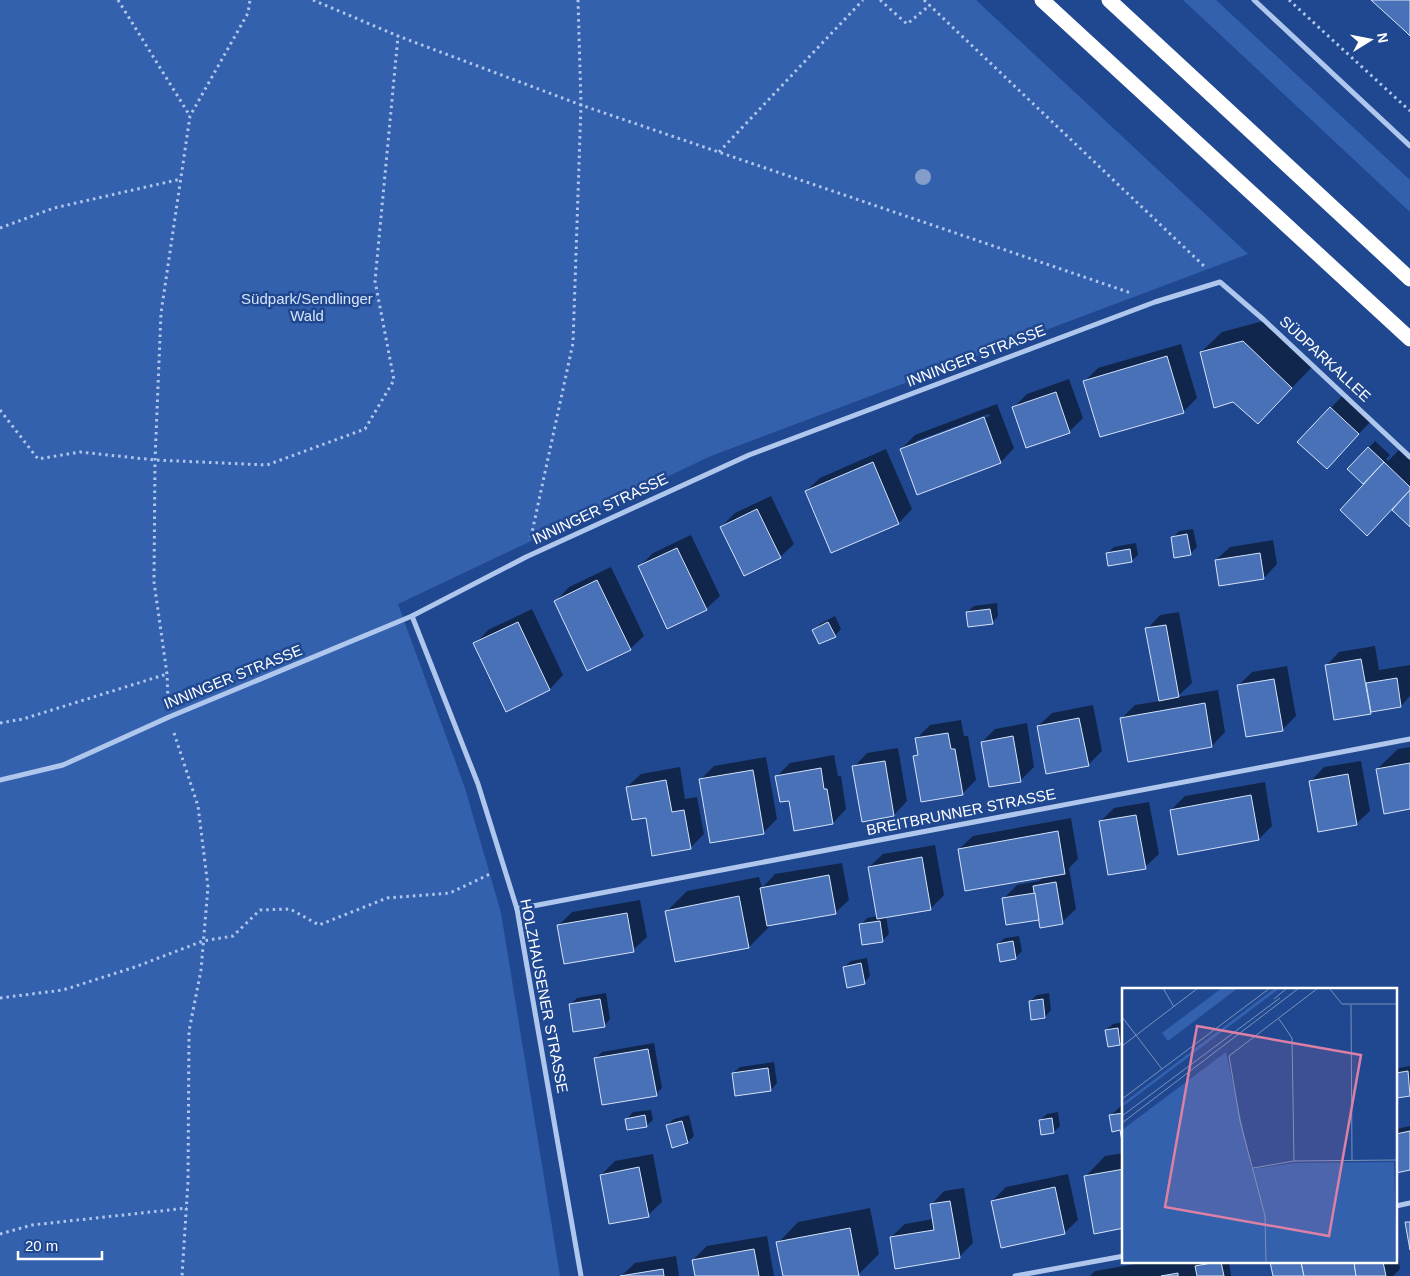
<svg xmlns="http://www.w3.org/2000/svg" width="1410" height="1276" font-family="Arial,sans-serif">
<rect width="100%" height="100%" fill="#204890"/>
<g fill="#3361ad">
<polygon points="0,0 976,0 1248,254 711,456 398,604 465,788 501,913 560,1276 0,1276"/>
<polygon points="1183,0 1216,0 1410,180 1410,212"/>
</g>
<g fill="#0007" fill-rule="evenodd">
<polygon points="1263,321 1312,367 1258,423 1201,352 1222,332"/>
<polygon points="1181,344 1197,398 1183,412 1085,381 1098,368"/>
<polygon points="1069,379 1083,418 1069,432 1013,408 1027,394"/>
<polygon points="1344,394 1372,420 1340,454 1299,442"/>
<path d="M997 404 1014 448 1001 462 901 449 915 435ZM989 414 990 416 916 444V441Z"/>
<polygon points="1375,441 1390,455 1386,459 1388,461 1399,450 1410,461 1410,525 1392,508 1368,479 1349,469"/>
<polygon points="886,449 912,509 899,523 832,552 806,491 820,478"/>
<polygon points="771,496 794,544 780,557 721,527 735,513"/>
<polygon points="1193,529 1197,547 1190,554 1172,538 1179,531"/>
<polygon points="691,535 720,596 706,609 639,567 653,553"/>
<polygon points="1273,540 1277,564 1264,578 1216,560 1230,547"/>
<polygon points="1136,543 1138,555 1131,561 1107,554 1114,547"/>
<polygon points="611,567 644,636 630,649 556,601 569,587"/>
<polygon points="997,603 998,616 992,623 967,612 974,606"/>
<polygon points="532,609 563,675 550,689 506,710 475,644 488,630"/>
<polygon points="1179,612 1192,683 1177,697 1218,690 1225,732 1212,746 1129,760 1121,719 1135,705 1160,701 1147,629 1160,615"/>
<polygon points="835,616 841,629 835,636 814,630 820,624"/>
<polygon points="1375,646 1379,670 1410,665 1410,696 1401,706 1335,719 1326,666 1339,652"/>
<polygon points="1287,666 1296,716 1282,730 1239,685 1252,672"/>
<polygon points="1093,705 1102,751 1088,765 1038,726 1052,713"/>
<polygon points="961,720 964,736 968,736 976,780 962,794 915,756 919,752 916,739 930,725"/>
<polygon points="1027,723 1034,767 1021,780 982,742 995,729"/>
<polygon points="1410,747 1410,808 1377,769 1398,749"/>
<polygon points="898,748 907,801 894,815 854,767 867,753"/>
<polygon points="834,755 838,776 841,776 846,809 833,823 795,829 790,799 776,777 790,763"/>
<polygon points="766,757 777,819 763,833 700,780 714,766"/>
<polygon points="1361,761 1370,811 1356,824 1311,781 1324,767"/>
<polygon points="680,767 685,799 697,797 704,834 690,848 647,817 627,787 641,774"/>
<polygon points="1265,782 1272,826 1259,839 1171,810 1185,796"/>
<polygon points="1149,802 1159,854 1145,867 1100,822 1114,808"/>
<polygon points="1071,818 1078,859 1069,868 1076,909 1062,922 1040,919 1003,899 1017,885 1039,881 1045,876 959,849 973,836"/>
<polygon points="935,845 944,895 931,908 886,916 889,934 882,941 861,925 867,918 878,916 869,867 883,854"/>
<polygon points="842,863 849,900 835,913 769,925 769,927 749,947 667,911 687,891 759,877 762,888 775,874"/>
<polygon points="640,900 647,937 633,950 558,926 572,912"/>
<polygon points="1019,936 1022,951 1015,958 998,944 1005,938"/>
<polygon points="867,958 870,976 864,983 844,967 851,961"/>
<polygon points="1144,987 1145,990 1131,990 1131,989"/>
<polygon points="606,993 610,1019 604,1026 571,1004 577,998"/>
<polygon points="1049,993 1051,1010 1045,1017 1030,1001 1037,995"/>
<polygon points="1124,1022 1124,1039 1119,1044 1106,1030 1113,1024"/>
<polygon points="654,1043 662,1088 656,1094 595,1059 602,1052"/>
<polygon points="774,1062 777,1083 771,1090 733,1073 740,1067"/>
<polygon points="1410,1066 1410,1094 1398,1097 1396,1071 1399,1068"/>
<polygon points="1124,1103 1124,1146 1121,1129 1110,1116"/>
<polygon points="651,1110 653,1120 646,1126 627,1119 633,1112"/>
<polygon points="1058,1112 1060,1126 1054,1132 1040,1120 1047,1114"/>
<polygon points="689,1115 694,1136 688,1142 667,1125 674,1119"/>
<polygon points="1410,1126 1410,1169 1396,1172 1396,1129"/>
<polygon points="1124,1153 1124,1227 1085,1177 1105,1156"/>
<polygon points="653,1154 662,1202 648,1215 601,1175 615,1161"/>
<polygon points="1068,1174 1078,1220 1064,1233 992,1201 1006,1187"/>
<polygon points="964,1188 973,1243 959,1257 891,1237 905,1224 933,1219 931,1205 944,1191"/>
<polygon points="870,1208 879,1254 858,1275 784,1276 778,1243 798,1222"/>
<polygon points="767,1236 774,1276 696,1276 693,1260 707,1246"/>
<polygon points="1396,1247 1400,1269 1393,1276 1274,1276 1271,1262 1396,1262"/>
<polygon points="676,1256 679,1276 621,1276 635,1263"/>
<polygon points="1147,1262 1229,1262 1231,1276 1090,1276 1095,1271"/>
</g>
<g fill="#4871b7" stroke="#d5e3f9">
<polygon points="1371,0 1410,0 1410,36 1405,31"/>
<polygon points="1243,341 1292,388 1258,424 1233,402 1214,408 1200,352"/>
<polygon points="1167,356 1184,413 1100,437 1083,381"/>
<polygon points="1056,392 1070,433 1026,448 1012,407"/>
<polygon points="1330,407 1359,434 1327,469 1297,442"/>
<polygon points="984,417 1001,463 917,495 900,449"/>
<polygon points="1368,447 1384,462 1363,484 1347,469"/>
<polygon points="873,462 899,524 831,553 805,491"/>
<polygon points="1384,462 1410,487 1410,490 1367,536 1340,510"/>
<polygon points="1410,490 1410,527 1392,510"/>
<polygon points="757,509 781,558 744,576 720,527"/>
<polygon points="1187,534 1191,555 1174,558 1171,537"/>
<polygon points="677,548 707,610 667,629 638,566"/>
<polygon points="1130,549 1132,562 1108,566 1106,553"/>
<polygon points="1260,553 1264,579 1219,586 1215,560"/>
<polygon points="597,580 631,650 587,671 554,601"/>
<polygon points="990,609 993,624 968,627 966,612"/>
<polygon points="518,622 550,690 506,712 473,643"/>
<polygon points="828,622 836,637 819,644 812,630"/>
<polygon points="1166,625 1179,697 1159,701 1145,628"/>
<polygon points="1361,659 1371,714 1334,720 1325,665"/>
<polygon points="1397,678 1401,707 1371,712 1366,683"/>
<polygon points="1274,679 1283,731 1246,737 1237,685"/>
<polygon points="1205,703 1212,747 1128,762 1120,718"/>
<polygon points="1079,718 1089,766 1046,774 1037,726"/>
<polygon points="948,733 951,749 955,749 963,795 921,802 913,756 918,755 915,738"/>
<polygon points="1013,736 1021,782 989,787 981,742"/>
<polygon points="885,761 894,816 862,822 852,766"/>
<polygon points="1410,763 1410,809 1384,814 1376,769"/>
<polygon points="821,768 824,789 827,789 833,824 794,831 789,801 780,802 775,776"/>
<polygon points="753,770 764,834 710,843 699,779"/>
<polygon points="1348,774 1357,825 1318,832 1309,781"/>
<polygon points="666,780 672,812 684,810 691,849 652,856 646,818 632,820 626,787"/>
<polygon points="1251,795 1259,840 1178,855 1170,810"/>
<polygon points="1136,815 1146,869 1108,875 1099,821"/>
<polygon points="1058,831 1065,874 965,891 958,849"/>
<polygon points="922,857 931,910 877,919 868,867"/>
<polygon points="829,875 836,914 767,926 760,888"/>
<polygon points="1056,882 1063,924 1040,928 1033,886"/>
<polygon points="1035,893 1039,920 1006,925 1002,898"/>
<polygon points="739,896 749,948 675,962 665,911"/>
<polygon points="627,913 634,952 564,964 557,925"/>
<polygon points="880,921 883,942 862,945 859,924"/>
<polygon points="1013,941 1016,959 1000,962 997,944"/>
<polygon points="861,963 865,984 847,988 843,967"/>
<polygon points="600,999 605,1027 573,1032 569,1004"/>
<polygon points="1043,999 1045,1018 1031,1020 1029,1001"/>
<polygon points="1118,1028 1120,1045 1108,1047 1105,1030"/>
<polygon points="648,1049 657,1096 602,1105 594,1058"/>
<polygon points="768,1068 771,1091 735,1096 732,1073"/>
<polygon points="1408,1071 1410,1096 1397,1098 1396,1073"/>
<polygon points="1124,1113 1124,1154 1120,1130 1112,1132 1109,1115"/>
<polygon points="645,1115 647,1127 627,1130 625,1119"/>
<polygon points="1052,1118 1054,1133 1041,1135 1039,1120"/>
<polygon points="682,1121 688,1143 672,1148 666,1125"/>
<polygon points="1410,1131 1410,1170 1396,1173 1396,1134"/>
<polygon points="639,1167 649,1217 609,1224 600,1175"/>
<polygon points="1124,1169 1124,1228 1094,1234 1084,1176"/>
<polygon points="1055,1187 1065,1234 1001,1248 991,1201"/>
<polygon points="950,1201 960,1258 895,1269 890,1237 934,1230 930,1204"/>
<polygon points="1405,1222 1410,1222 1410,1250"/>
<polygon points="850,1228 859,1276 783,1276 776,1242"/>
<polygon points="754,1249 759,1276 695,1276 692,1260"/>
<polygon points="1217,1262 1221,1262 1224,1276 1197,1276 1195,1266"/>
<polygon points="1270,1262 1301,1262 1304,1276 1273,1276"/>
<polygon points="1301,1262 1354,1262 1356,1276 1304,1276"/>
<polygon points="1354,1262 1383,1262 1386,1276 1356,1276"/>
<polygon points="663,1269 664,1276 620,1276"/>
<polygon points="1178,1273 1178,1276 1161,1276"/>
</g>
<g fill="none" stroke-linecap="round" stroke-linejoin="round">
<g stroke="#b0c7ed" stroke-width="3" stroke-dasharray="2.5 4" stroke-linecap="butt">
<polyline points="118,0 190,116"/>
<polyline points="313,0 398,36 581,105 1131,293"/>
<polyline points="880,0 907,24 930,5"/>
<polyline points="924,0 1206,268"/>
<polyline points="1289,0 1410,111"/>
<polyline points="719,152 863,0"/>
<polyline points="0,228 54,208 181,179"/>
<polyline points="0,410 38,459 80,452 155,460 267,465 365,429 394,380 375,281 398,36"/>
<polyline points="531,537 573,343 581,105 578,0"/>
<polyline points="168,700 167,674 154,582 155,460 161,313 190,116 248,13 250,0"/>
<polyline points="0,723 23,719 167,674"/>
<polyline points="174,733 198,806 208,887 201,970 189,1031 188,1182 182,1276"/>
<polyline points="0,998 63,990 135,967 203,941 233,936 260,910 290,909 319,925 387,898 450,893 490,874"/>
<polyline points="0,1234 32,1225 187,1208"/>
</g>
<g stroke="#b0c7ed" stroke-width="5">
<polyline points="1254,0 1410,146"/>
<polyline points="412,616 478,784 517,909 581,1276"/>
<polyline points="0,780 63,765 169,717 412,616 526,557 749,455 1155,302 1220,282 1264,320 1410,457"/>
<polyline points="517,909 1410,739"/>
<polyline points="1396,1206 1410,1203"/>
<polyline points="1015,1276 1124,1256"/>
</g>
<g stroke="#fff" stroke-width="15">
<polyline points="1042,0 1410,339"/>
<polyline points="1109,0 1410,279"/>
</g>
</g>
<circle fill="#849dca" cx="923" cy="177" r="8"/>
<g text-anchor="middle" stroke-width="5" stroke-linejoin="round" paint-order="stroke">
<g font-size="15" fill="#d5e3f9" stroke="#204890">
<text x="307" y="304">Südpark/Sendlinger<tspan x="307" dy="17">Wald</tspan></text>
</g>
<g font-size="15" fill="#fff" stroke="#204890">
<text transform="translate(976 356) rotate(-21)" y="5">INNINGER STRASSE</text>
<text transform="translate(1325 359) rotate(43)" y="5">SÜDPARKALLEE</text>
<text transform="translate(600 509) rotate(-25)" y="5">INNINGER STRASSE</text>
<text transform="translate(233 677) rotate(-22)" y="5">INNINGER STRASSE</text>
<text transform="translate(961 812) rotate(-11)" y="5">BREITBRUNNER STRASSE</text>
<text transform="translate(544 996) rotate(79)" y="5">HOLZHAUSENER STRASSE</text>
</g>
</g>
<g transform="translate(1122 988)">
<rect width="275" height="275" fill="#204890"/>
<path d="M100 0H116L46 53 40 45ZM153 0H158L0 119V116ZM104 64 130 181 172 175 272 174 275 275H0V142Z" fill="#3361ad"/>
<path fill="none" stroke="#7991bc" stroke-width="1" d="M41 0 52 19M207 0 220 16H275M152 11 165 0M229 17 230 173M0 29 40 81M157 31 170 50 172 173M0 58 76 0M0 111 148 0M0 128 158 10M0 135 177 0M131 180 172 173 275 172M144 275 143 228 118 133 107 68 196 0"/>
<path fill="#dd80a5" fill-opacity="0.15" stroke="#dd80a5" stroke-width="2.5" d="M75 38 239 67 207 248 43 219Z"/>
<rect width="275" height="275" fill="none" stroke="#fff" stroke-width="2.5"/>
</g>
<g transform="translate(1370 40) rotate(80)" stroke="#204890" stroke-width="4" paint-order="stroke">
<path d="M0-4L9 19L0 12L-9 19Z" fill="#ffffff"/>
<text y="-8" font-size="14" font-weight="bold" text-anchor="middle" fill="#ffffff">N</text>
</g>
<path d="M18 1251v8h84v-8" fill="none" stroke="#ffffff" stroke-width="2.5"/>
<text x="25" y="1251" font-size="15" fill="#ffffff" stroke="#204890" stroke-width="4" paint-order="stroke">20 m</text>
</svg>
